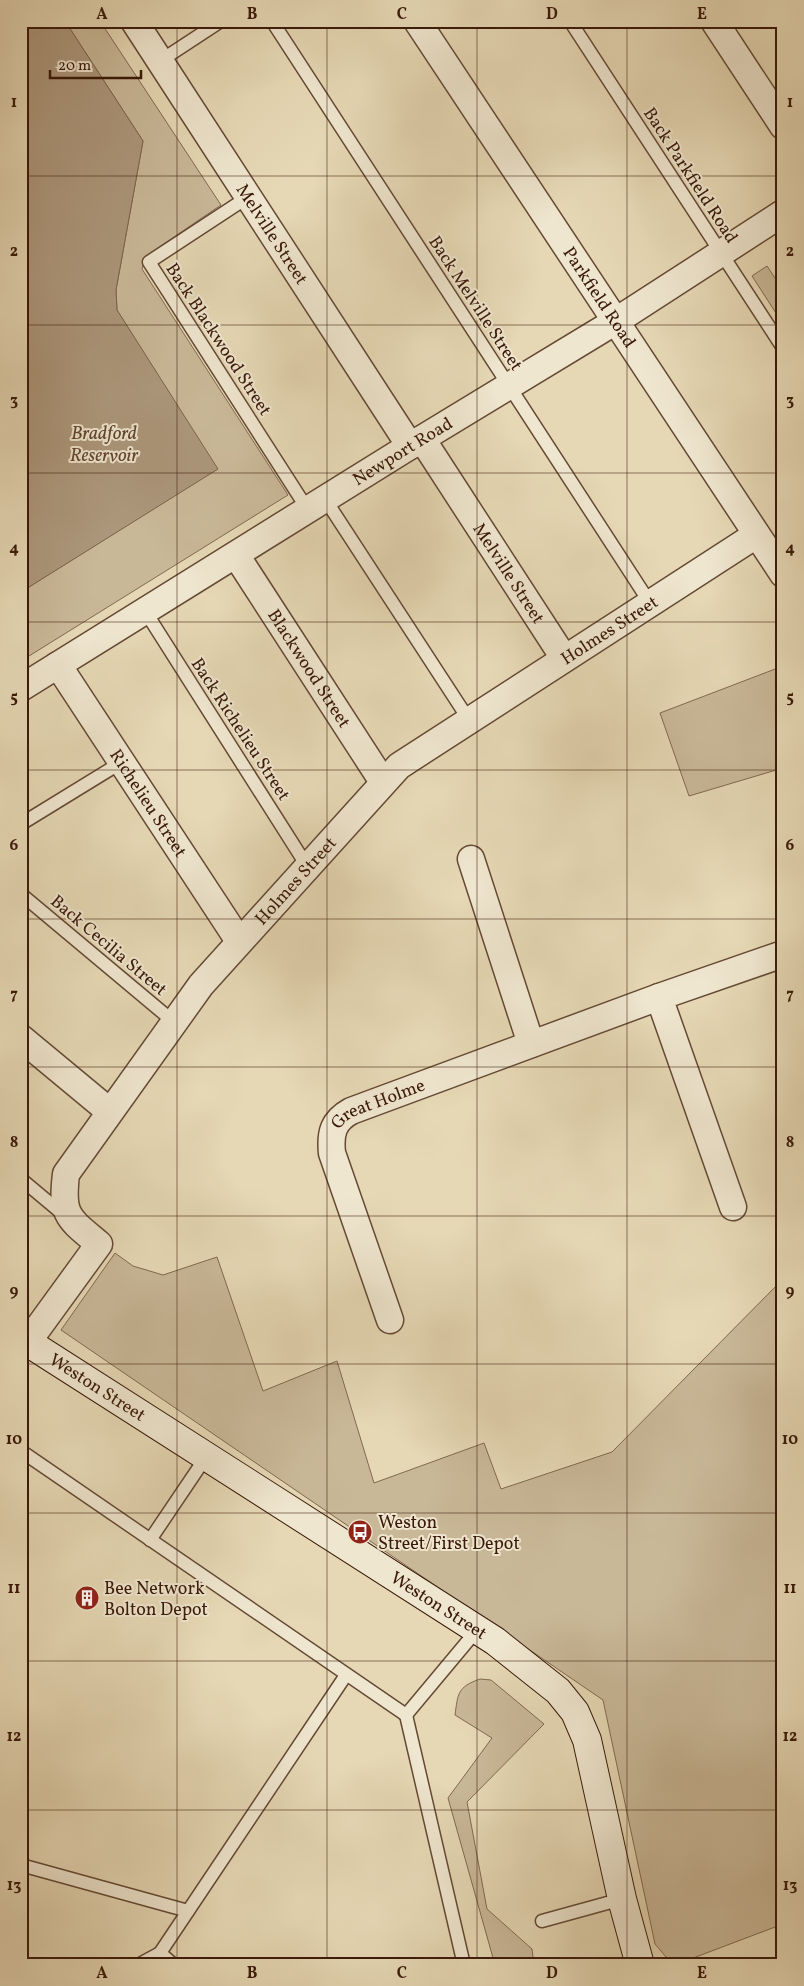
<svg xmlns="http://www.w3.org/2000/svg" width="804" height="1986" font-family="Vollkorn,serif">
<rect width="100%" height="100%" fill="#e6d8b5"/>
<filter id="stains"><feTurbulence type="fractalNoise" baseFrequency=".004" numOctaves="4"/><feColorMatrix values="0 0 0 0 .2 0 0 0 0 .09 0 0 0 0 .02 0 0 0 .5 -.17"/></filter>
<radialGradient id="worn" r=".72"><stop offset=".6" stop-color="#630" stop-opacity="0"/><stop offset="1" stop-color="#630" stop-opacity=".3"/></radialGradient>
<g fill="#c9b898" stroke="#826850">
<polygon points="65,21 100,21 221,205 146,256 142,269 288,495 21,661 21,592 217,469 117,310 116,290 143,141"/>
<polygon points="767,266 783,290 783,324 752,276"/>
<polygon points="783,666 783,768 689,796 660,713"/>
<polygon points="115,1253 133,1266 163,1275 217,1257 263,1391 337,1361 374,1483 484,1443 501,1489 612,1452 783,1279 783,1924 680,1963 666,1957 655,1944 603,1700 61,1330"/>
<path d="M480 1679 491 1680 544 1724 467 1802 487 1909 532 1949 534 1965H495L448 1798 492 1738 455 1715C458 1694 457 1687 480 1679Z"/>
</g>
<polygon fill="#ac977b" stroke="#7e654d" points="21,21 65,21 143,141 116,290 117,310 218,469 21,592"/>
<g fill="none" stroke-linecap="round" stroke-linejoin="round">
<defs>
<g id="lane">
<polyline points="272,21 650,603"/>
<polyline points="570,21 783,348"/>
<polyline points="160,61 221,21"/>
<polyline points="248,197 149,262 308,510"/>
<polyline points="325,499 469,720"/>
<polyline points="145,611 307,866"/>
<polyline points="21,824 122,762"/>
<polyline points="21,894 174,1022"/>
<polyline points="21,1179 64,1215"/>
<polyline points="21,1451 406,1715 477,1630"/>
<polyline points="150,1540 206,1457"/>
<polyline points="406,1715 464,1965"/>
<polyline points="21,1865 188,1911"/>
<polyline points="542,1921 622,1899"/>
<polyline points="160,1953 174,1965"/>
<polyline points="138,1965 160,1953 346,1675"/>
</g>
<g id="street">
<path id="s1" d="M134 21 410 446"/>
<path id="s2" d="M417 21 783 574"/>
<polyline points="714,21 783,126"/>
<path id="s3" d="M422 439 564 658"/>
<path id="s4" d="M236 555 383 782"/>
<path id="s5" d="M58 665 239 941"/>
<path id="s6" d="M21 688 410 446 616 321 783 213"/>
<polyline points="471,859 531,1044"/>
<polyline points="659,997 733,1207"/>
<polyline points="21,1038 109,1111"/>
<path id="s7" d="M390 1320 332 1153C330 1133 333 1121 351 1111L659 997 783 954"/>
<path id="s8" d="M27 1343 99 1244C68 1218 61 1216 66 1174L201 985 399 766 756 535"/>
</g>
<g id="secondary">
<path id="s9" d="M21 1338 495 1641 558 1691 575 1712 587 1740 622 1899 640 1965"/>
</g>
</defs>
<use href="#lane" stroke="#654934" stroke-width="15"/>
<use href="#street" stroke="#654934" stroke-width="29"/>
<use href="#secondary" stroke="#3a1909" stroke-width="30"/>
<use href="#lane" stroke="#efe6cf" stroke-width="12"/>
<use href="#street" stroke="#efe6cf" stroke-width="26"/>
<use href="#secondary" stroke="#efe6cf" stroke-width="28"/>
</g>
<path fill="none" stroke="#3a1909" stroke-width="1" stroke-opacity="0.55" d="M177 21V1965M327 21V1965M477 21V1965M627 21V1965M21 176H783M21 325H783M21 473H783M21 622H783M21 770H783M21 919H783M21 1067H783M21 1216H783M21 1364H783M21 1513H783M21 1661H783M21 1810H783"/>
<defs>
<symbol id="bus-disc" viewBox="-11 -11 22 22"><circle r="9.5" fill="#8f2418" stroke="#efe6cf"/><path d="M-5-6H5V4H4V6H2V4H-2V6H-4V4H-5ZM-3.5-4V0h7V-4ZM-3.5 1.2v1.5H-2V1.2ZM2 1.2v1.5H3.5V1.2Z" fill="#fff"/></symbol>
<symbol id="building-disc" viewBox="-11 -11 22 22"><circle r="9.5" fill="#8f2418" stroke="#efe6cf"/><path d="M-4-6H4V6H1V3H-1V6H-4ZM-2.5-4.3h1.7v1.8h-1.7ZM.8-4.3h1.7v1.8H.8ZM-2.5-1h1.7V.8h-1.7ZM.8-1h1.7V.8H.8Z" fill="#fff"/></symbol>
</defs>
<g fill-rule="evenodd">
<use href="#bus-disc" x="346" y="1518" width="28" height="28"/>
<use href="#building-disc" x="73" y="1584" width="28" height="28"/>
</g>
<g text-anchor="middle" stroke-width="4" stroke-linejoin="round" paint-order="stroke">
<g font-size="18" fill="#3a1909" stroke="#efe6cf">
<text transform="translate(691 175) rotate(57)" y="6">Back Parkfield Road</text>
<text dy="6" stroke="none"><textPath href="#s1" startOffset="254">Melville Street</textPath></text>
<text dy="6" stroke="none"><textPath href="#s2" startOffset="331">Parkfield Road</textPath></text>
<text transform="translate(476 303) rotate(57)" y="6">Back Melville Street</text>
<text transform="translate(219 339) rotate(57)" y="6">Back Blackwood Street</text>
<text dy="6" stroke="none"><textPath href="#s6" startOffset="449">Newport Road</textPath></text>
<text dy="6" stroke="none"><textPath href="#s3" startOffset="160">Melville Street</textPath></text>
<text dy="6" stroke="none"><textPath href="#s8" startOffset="984">Holmes Street</textPath></text>
<text dy="6" stroke="none"><textPath href="#s4" startOffset="135">Blackwood Street</textPath></text>
<text transform="translate(241 729) rotate(57)" y="6">Back Richelieu Street</text>
<text dy="6" stroke="none"><textPath href="#s5" startOffset="165">Richelieu Street</textPath></text>
<text dy="6" stroke="none"><textPath href="#s8" startOffset="579">Holmes Street</textPath></text>
<text transform="translate(109 945) rotate(40)" y="6">Back Cecilia Street</text>
<text dy="6" stroke="none"><textPath href="#s7" startOffset="254">Great Holme</textPath></text>
<text dy="6" stroke="none"><textPath href="#s9" startOffset="91">Weston Street</textPath></text>
<text dy="6" stroke="none"><textPath href="#s9" startOffset="496">Weston Street</textPath></text>
</g>
<g font-size="18" fill="#3a1909" stroke="#efe6cf" text-anchor="start">
<text x="378" y="1528">Weston<tspan x="378" dy="21">Street/First Depot</tspan></text>
<text x="104" y="1594">Bee Network<tspan x="104" dy="21">Bolton Depot</tspan></text>
</g>
<g font-size="19" font-style="italic" fill="#624531" stroke="#efe6cf">
<text x="104" y="439">Bradford<tspan x="104" dy="22">Reservoir</tspan></text>
</g>
</g>
<rect width="804" height="1986" fill="none" stroke="#e6d8b5" stroke-width="55"/>
<path d="M50 70v8h91v-8" fill="none" stroke="#3a1909" stroke-width="2.5"/>
<text x="58" y="70" font-size="15" fill="#3a1909" stroke="#efe6cf" stroke-width="4" paint-order="stroke">20 m</text>
<rect x="28" y="28" width="748" height="1930" fill="none" stroke="#3a1909" stroke-width="2"/>
<g font-size="16" text-anchor="middle" font-weight="bold" fill="#3a1909">
<text x="102" y="19">A</text>
<text x="252" y="19">B</text>
<text x="402" y="19">C</text>
<text x="552" y="19">D</text>
<text x="702" y="19">E</text>
<text x="14" y="107">1</text>
<text x="790" y="107">1</text>
<text x="14" y="256">2</text>
<text x="790" y="256">2</text>
<text x="14" y="405">3</text>
<text x="790" y="405">3</text>
<text x="14" y="553">4</text>
<text x="790" y="553">4</text>
<text x="14" y="702">5</text>
<text x="790" y="702">5</text>
<text x="14" y="850">6</text>
<text x="790" y="850">6</text>
<text x="14" y="999">7</text>
<text x="790" y="999">7</text>
<text x="14" y="1147">8</text>
<text x="790" y="1147">8</text>
<text x="14" y="1296">9</text>
<text x="790" y="1296">9</text>
<text x="14" y="1444">10</text>
<text x="790" y="1444">10</text>
<text x="14" y="1593">11</text>
<text x="790" y="1593">11</text>
<text x="14" y="1741">12</text>
<text x="790" y="1741">12</text>
<text x="14" y="1890">13</text>
<text x="790" y="1890">13</text>
<text x="102" y="1978">A</text>
<text x="252" y="1978">B</text>
<text x="402" y="1978">C</text>
<text x="552" y="1978">D</text>
<text x="702" y="1978">E</text>
</g>
<rect width="100%" height="100%" filter="url(#stains)"/>
<rect width="100%" height="100%" fill="url(#worn)"/>
</svg>
